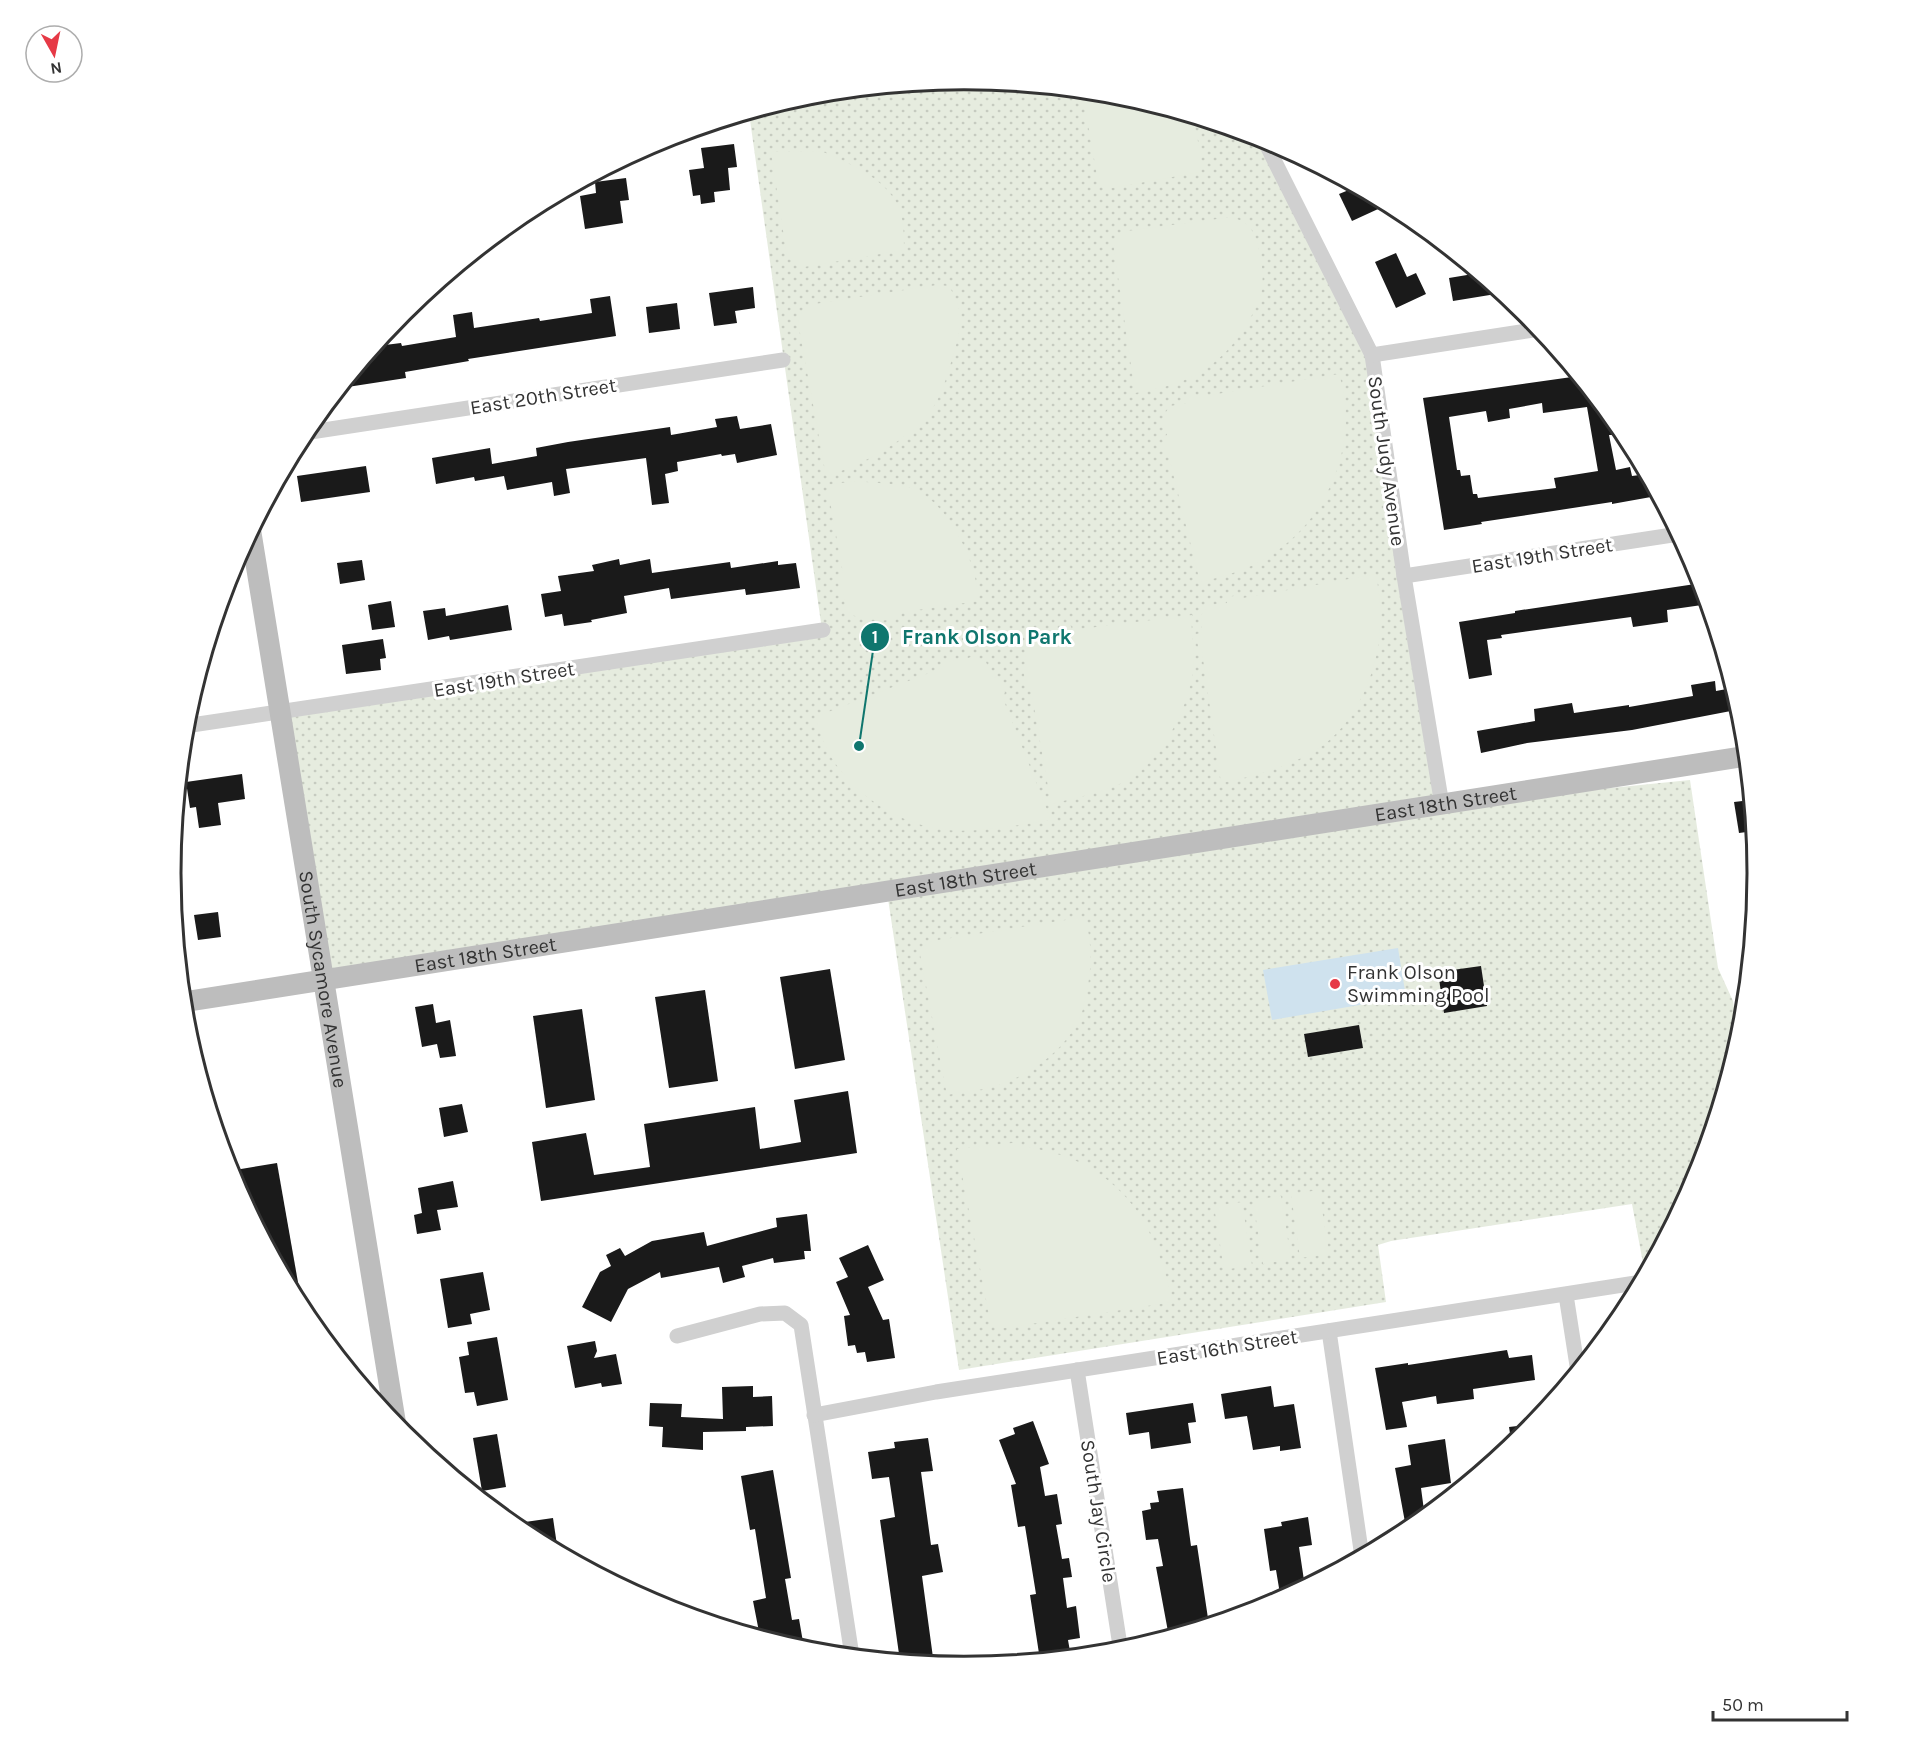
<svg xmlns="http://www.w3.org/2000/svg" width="1929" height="1747" font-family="Karla,sans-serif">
<defs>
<pattern id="park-dots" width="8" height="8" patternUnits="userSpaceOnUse" patternTransform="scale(1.5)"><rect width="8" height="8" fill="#e6ecdf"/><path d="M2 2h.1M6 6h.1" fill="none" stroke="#c6cbc0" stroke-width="1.8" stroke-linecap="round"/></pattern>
</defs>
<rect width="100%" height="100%" fill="#fff"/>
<polygon fill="url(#park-dots)" points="964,80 1120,95 1263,138 1372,355 1442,805 1690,780 1718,968 1733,1001 1739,1042 1698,1178 1653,1262 1643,1263 1632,1204 1391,1241 1378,1245 1386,1302 959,1370 887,892 322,980 280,712 822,630 749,113 810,95"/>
<g fill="#e6ecdf">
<path d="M1082 91 1120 95 1185 115C1198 129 1202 153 1200 172L1112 188 1098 181Z"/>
<path d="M821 151C848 163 887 178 899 208 904 220 904 237 904 250L804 267 798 266 787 257 771 152Z"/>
<path d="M1232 217C1239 220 1247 222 1251 229 1261 244 1266 280 1260 297 1252 319 1235 346 1216 361 1191 382 1167 387 1135 393L1114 249C1116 240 1119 235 1127 231Z"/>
<path d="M937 285 949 286C965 313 962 326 953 356 947 376 941 399 928 415 906 441 859 467 826 476L798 322 803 309 808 305Z"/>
<path d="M1339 374C1361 440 1328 521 1269 556 1248 570 1225 576 1200 582L1168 453H1165L1162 437 1167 435 1163 416 1170 406 1188 403 1187 397 1203 394 1204 396Z"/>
<path d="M856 481C873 483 892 483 908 487 946 497 979 564 978 601L897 613V619L879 621 878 617 859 619 846 610 843 593H840L837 575 843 573 827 485Z"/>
<path d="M1376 574C1379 593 1382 610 1380 629 1378 671 1356 724 1319 748 1290 767 1255 776 1221 783L1202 652H1199L1196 634 1202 633 1201 615 1209 605 1227 603 1226 597 1242 595 1243 598Z"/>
<path d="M1192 615C1190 631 1195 646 1194 661 1193 699 1165 755 1134 776 1110 792 1078 797 1051 804L1030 684H1026L1022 665 1027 664 1024 645 1032 635 1052 633V629L1071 626 1072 630Z"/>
<path d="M973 656 986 662 993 678 998 676 1005 693 1002 696 1051 820C1017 825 980 833 946 830 902 825 860 799 835 763 825 749 820 732 815 717L942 668 941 664 957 659 959 662Z"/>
<path d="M1085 917C1092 941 1092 967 1087 990 1085 999 1084 1009 1080 1017 1065 1052 1027 1077 992 1087 977 1091 962 1092 947 1095L919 949 932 941Z"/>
<path d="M1012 1143C1035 1149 1062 1153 1083 1164 1141 1196 1157 1240 1173 1302L998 1329 990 1320 957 1149Z"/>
<polygon points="1319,1190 1329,1254 1300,1258 1291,1194"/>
<polygon points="1281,1196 1291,1259 1263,1264 1253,1200"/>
<polygon points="1242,1202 1252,1265 1224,1270 1214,1206"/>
</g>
<polygon fill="#cfe2ee" points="1398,948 1406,997 1272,1020 1263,970"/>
<g fill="#1a1a1a" fill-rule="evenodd">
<polygon points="734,144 737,167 728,168 730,190 714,192 715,202 701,204 700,195 693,196 689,170 704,168 701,148"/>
<polygon points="626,178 629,200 620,201 623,223 585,229 580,196 596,193 595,182"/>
<polygon points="1356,187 1389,204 1352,221 1339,194"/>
<polygon points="1396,253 1407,277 1416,273 1426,294 1396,308 1375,262"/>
<polygon points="1479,273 1502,293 1453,301 1449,278"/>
<polygon points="753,287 755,308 735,311 737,323 714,326 709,293"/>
<polygon points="610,296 616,336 468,359 469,361 405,372 406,378 341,388 368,355 378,353 377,346 401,343 402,346 456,337 453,315 472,312 474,328 539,318 540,321 592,313 590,299"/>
<polygon points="677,303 680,329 649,333 646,307"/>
<path d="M1579 376 1610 415 1613 435H1609L1616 470 1630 467 1632 476 1647 474 1651 497 1612 504V502L1481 522 1482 524 1444 530 1423 398ZM1542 403 1543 413 1587 407 1598 471 1554 478 1556 488 1478 498 1477 494H1473L1470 475 1461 476 1460 470H1457L1449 417 1486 411 1488 422 1510 418 1509 409Z"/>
<polygon points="737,416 740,429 771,424 777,455 737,463 735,454 722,456 721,454 677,462 678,471 665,474 669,503 652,505 646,458 566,469 570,493 554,496 552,482 507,490 504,476 475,481 474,477 436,484 432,458 490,448 492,464 537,456 536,448 568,442 670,427 671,435 717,427 715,419"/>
<polygon points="366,466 370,492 301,502 297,476"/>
<polygon points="619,559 620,565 650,559 652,573 730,562 731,568 778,561 778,565 796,563 800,588 746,595 745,589 671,599 669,588 624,596 627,613 591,620 592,622 564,626 562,614 545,617 541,594 561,591 558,576 594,571 592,565"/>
<polygon points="362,560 365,580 340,584 337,563"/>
<polygon points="1702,583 1709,604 1667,610 1668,622 1633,627 1631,617 1501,635 1502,638 1487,640 1492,675 1469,679 1459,622 1515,613 1515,611"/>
<polygon points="391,601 395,627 372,630 368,605"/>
<polygon points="508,605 512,630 450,640 449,636 428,640 423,611 445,608 446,616"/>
<polygon points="383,639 386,658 380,659 381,670 346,674 342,645"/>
<polygon points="1715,681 1716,691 1732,688 1736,710 1632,730 1527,743 1481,753 1477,731 1535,721 1534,709 1572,703 1574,713 1629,705 1629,707 1693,696 1691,685"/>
<polygon points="242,774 245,799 218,803 221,825 199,828 196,807 190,808 186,782"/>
<polygon points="1751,800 1754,831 1739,833 1734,802"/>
<polygon points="218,912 221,937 198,940 194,915"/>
<polygon points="1481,966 1487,1006 1444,1013 1438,972"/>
<polygon points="830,969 845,1060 795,1069 780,977"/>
<polygon points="705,990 718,1081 669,1088 655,997"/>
<polygon points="433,1004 436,1023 450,1020 456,1056 440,1058 437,1044 422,1047 415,1007"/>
<polygon points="582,1009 595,1100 546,1108 533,1016"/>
<polygon points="1359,1025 1363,1048 1308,1057 1304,1034"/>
<polygon points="848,1091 857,1153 541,1201 532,1142 586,1133 594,1175 650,1167 644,1124 755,1107 760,1149 801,1142 794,1100"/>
<polygon points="462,1104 468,1132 444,1137 439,1108"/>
<polygon points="277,1163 302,1305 300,1306 229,1171"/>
<polygon points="453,1181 458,1207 437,1210 441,1230 417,1234 414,1215 422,1213 418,1188"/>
<polygon points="807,1214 811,1251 804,1251 805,1259 774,1263 773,1258 742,1266 745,1277 723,1283 719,1267 661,1278 660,1272 628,1289 611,1322 582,1307 600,1272 611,1266 606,1255 620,1248 625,1256 652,1241 704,1232 707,1246 777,1227 776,1218"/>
<polygon points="868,1245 884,1280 868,1287 883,1320 889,1319 895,1358 867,1362 865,1352 857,1353 855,1345 848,1346 844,1316 850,1315 836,1282 848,1277 839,1258"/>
<polygon points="483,1272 490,1310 470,1314 472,1324 448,1328 440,1279"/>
<polygon points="497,1337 508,1400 477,1406 474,1392 465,1393 459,1357 469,1355 467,1342"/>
<polygon points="595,1341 597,1351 594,1358 616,1354 622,1384 602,1387 601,1383 575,1388 567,1346"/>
<polygon points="1507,1350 1509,1358 1532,1355 1535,1380 1473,1389 1474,1399 1437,1404 1436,1396 1402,1402 1407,1427 1386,1430 1375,1368 1408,1363 1408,1365"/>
<polygon points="753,1386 753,1397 772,1396 773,1426 746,1427 746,1431 703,1432 703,1450 662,1447 663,1427 649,1426 650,1403 682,1404 681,1417 723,1419 722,1387"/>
<polygon points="1271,1386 1274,1407 1294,1404 1301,1448 1280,1451 1280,1446 1253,1450 1247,1416 1225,1419 1221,1394"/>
<polygon points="1193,1403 1196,1422 1188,1423 1191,1443 1151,1449 1149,1432 1129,1435 1126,1413"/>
<polygon points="1033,1421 1049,1464 1040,1467 1045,1496 1057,1494 1062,1524 1056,1525 1062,1559 1069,1558 1072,1577 1063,1578 1067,1608 1076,1606 1080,1638 1068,1640 1071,1657 1040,1660 1030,1595 1036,1594 1025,1526 1018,1527 1011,1485 1016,1484 999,1440 1015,1434 1013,1428"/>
<polygon points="1535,1424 1526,1435 1512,1446 1509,1427"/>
<polygon points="497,1434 506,1487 482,1491 473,1438"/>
<polygon points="928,1438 933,1471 921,1472 931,1545 938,1544 943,1572 922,1576 934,1665 900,1661 880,1520 895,1517 889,1477 872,1479 868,1452 895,1448 894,1442"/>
<polygon points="1445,1439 1451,1483 1421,1488 1425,1518 1407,1533 1395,1468 1411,1465 1408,1445"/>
<polygon points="773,1470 791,1578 785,1579 792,1620 799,1619 803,1642 795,1643 796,1648 760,1637 753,1601 766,1598 755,1529 750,1530 741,1476"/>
<polygon points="1183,1488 1191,1546 1197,1545 1209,1625 1169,1637 1156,1567 1163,1566 1158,1539 1146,1540 1142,1511 1151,1509 1150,1503 1159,1502 1157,1491"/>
<polygon points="1308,1517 1312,1545 1299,1547 1305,1587 1281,1600 1276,1570 1270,1571 1264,1529 1282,1526 1281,1522"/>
<polygon points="553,1518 558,1552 523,1533 511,1524"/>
</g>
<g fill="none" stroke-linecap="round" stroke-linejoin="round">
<g stroke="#d0d0d0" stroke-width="15">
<polyline points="1263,138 1372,355 1404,576 1442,805"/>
<polyline points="1372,355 1540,329"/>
<polyline points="304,433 783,360"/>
<polyline points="1404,576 1679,534"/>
<polyline points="185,726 823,630"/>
<polyline points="1566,1295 1578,1372"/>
<polyline points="1329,1331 1362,1557"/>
<polyline points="677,1336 760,1314 785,1313 801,1325 852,1656"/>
<polyline points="1077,1370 1121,1652"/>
<polyline points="814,1415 936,1392 1642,1282"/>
</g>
<g stroke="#bdbdbd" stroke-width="21">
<path id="s1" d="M251 533 396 1426"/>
<path id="s2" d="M183 1002 1747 756"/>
</g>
</g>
<circle fill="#e63946" stroke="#fff" stroke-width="2" cx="1335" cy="984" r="6"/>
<g text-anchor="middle" stroke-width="6" stroke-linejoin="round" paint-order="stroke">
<g font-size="20" fill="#333" stroke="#fff">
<text transform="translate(543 396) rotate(-9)" y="7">East 20th Street</text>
<text transform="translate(1387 461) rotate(82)" y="7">South Judy Avenue</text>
<text transform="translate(1542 555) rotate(-9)" y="7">East 19th Street</text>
<text transform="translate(504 679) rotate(-9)" y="7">East 19th Street</text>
<text dy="7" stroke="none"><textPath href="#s2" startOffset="1278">East 18th Street</textPath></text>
<text dy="7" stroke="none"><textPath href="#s2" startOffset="792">East 18th Street</textPath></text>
<text dy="7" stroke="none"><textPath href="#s2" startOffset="306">East 18th Street</textPath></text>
<text dy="7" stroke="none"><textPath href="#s1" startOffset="452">South Sycamore Avenue</textPath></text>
<text transform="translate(1227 1347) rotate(-9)" y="7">East 16th Street</text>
<text transform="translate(1099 1511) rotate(81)" y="7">South Jay Circle</text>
</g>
<g font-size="20" fill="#333" stroke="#fff" text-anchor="start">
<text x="1347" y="979">Frank Olson<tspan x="1347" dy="23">Swimming Pool</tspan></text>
</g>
</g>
<path d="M0 0H1929V1747H0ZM181 873a783 783 0 1 1 1566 0a783 783 0 1 1-1566 0Z" fill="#fff" fill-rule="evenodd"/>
<path fill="none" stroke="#333" stroke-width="3" d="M181 873a783 783 0 1 1 1566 0a783 783 0 1 1-1566 0Z"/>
<path fill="none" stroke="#0f766e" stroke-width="2" d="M859 746L875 637"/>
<g fill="#0f766e" stroke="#fff" stroke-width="2">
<circle cx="859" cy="746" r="6"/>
<circle cx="875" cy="637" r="15"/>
</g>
<g font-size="18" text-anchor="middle" font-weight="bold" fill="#fff">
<text x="875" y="643">1</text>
</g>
<g font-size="21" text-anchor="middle" font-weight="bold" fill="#0f766e" stroke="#fff" stroke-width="6" stroke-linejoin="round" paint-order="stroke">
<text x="987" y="644">Frank Olson Park</text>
</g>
<g transform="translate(54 54) rotate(171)"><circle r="28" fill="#ffffff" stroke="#adadad" stroke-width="1.5"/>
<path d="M0-4.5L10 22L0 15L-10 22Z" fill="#e63946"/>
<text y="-9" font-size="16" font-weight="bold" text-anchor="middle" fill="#333333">N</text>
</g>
<path d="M1713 1711v9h134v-9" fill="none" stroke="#333333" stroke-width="3"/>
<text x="1722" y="1711" font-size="18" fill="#333333" stroke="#ffffff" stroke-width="4.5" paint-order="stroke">50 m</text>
</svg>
